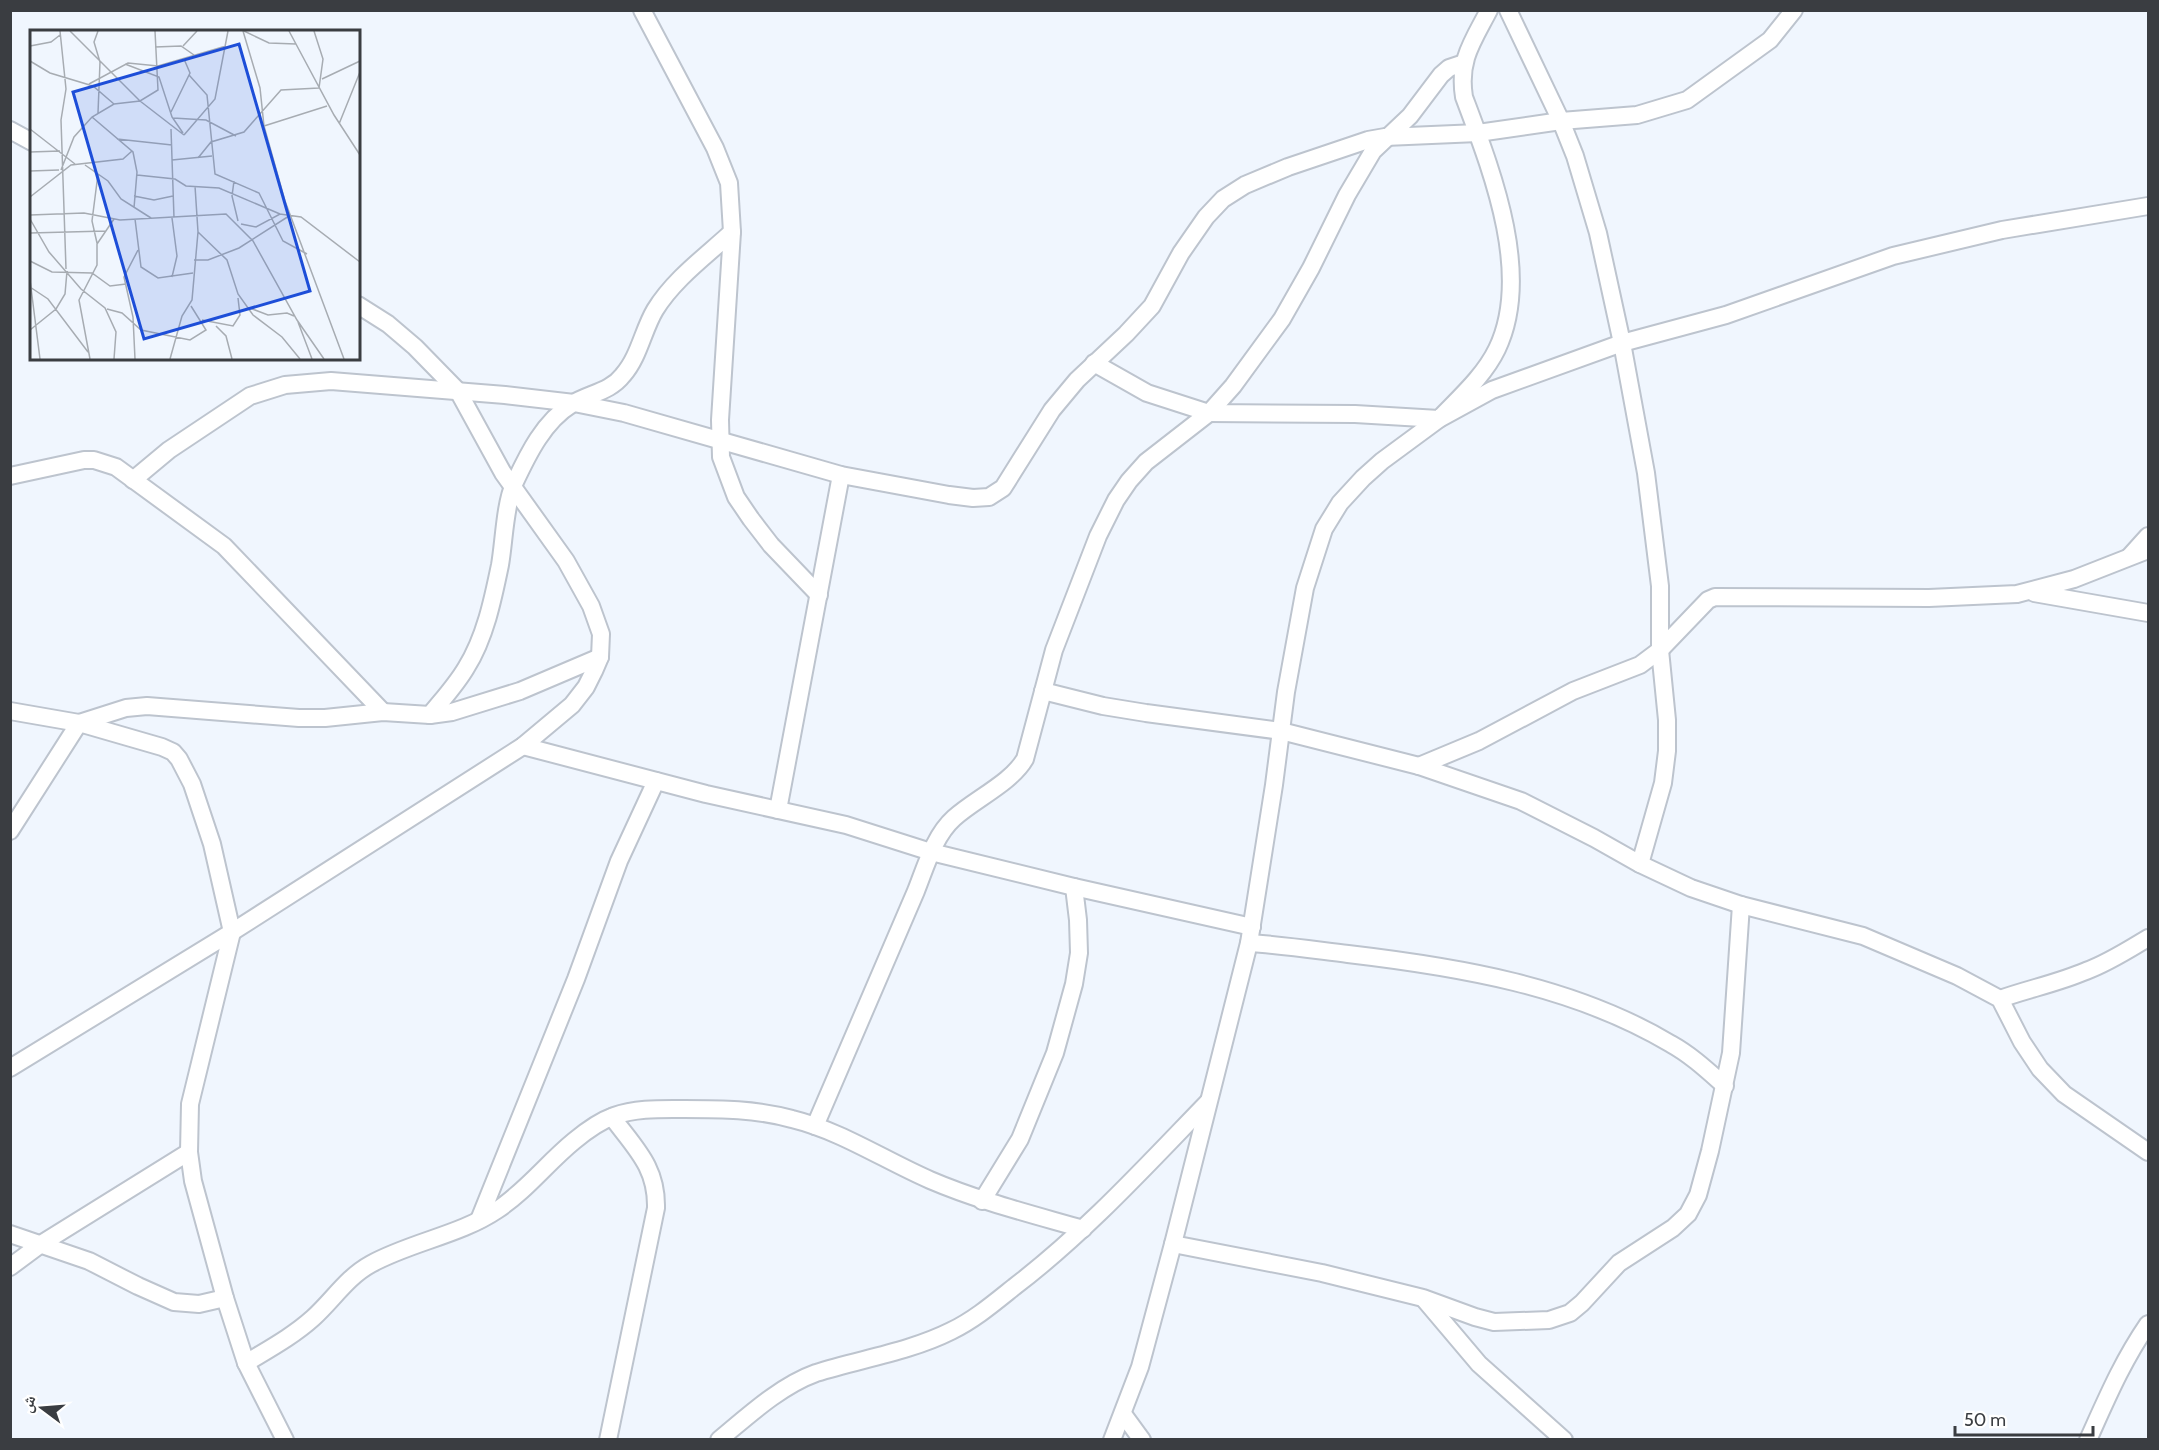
<svg xmlns="http://www.w3.org/2000/svg" width="2159" height="1450" font-family="Cabin,'Noto Naskh Arabic',sans-serif">
<rect width="100%" height="100%" fill="#f0f6fe"/>
<g fill="none" stroke-linecap="round" stroke-linejoin="round">
<defs>
<g id="street">
<polyline points="642,10 715,148 729,183 732,232 720,420 721,457 736,497 751,519 771,545 819,595"/>
<polyline points="1508,10 1561,121 1575,156 1598,233 1622,343 1646,473 1660,586 1660,650 1667,720 1667,751 1663,783 1640,864"/>
<polyline points="10,130 32,142"/>
<path d="M1094 363 1147 393 1209 413 1355 414 1439 419C1459 398 1484 376 1497 349 1533 274 1491 169 1464 97 1458 60 1473 41 1489 10"/>
<polyline points="10,476 84,460 94,460 116,467 224,546 383,712"/>
<polyline points="133,480 169,450 250,396 285,385 331,381 505,395 574,403 624,413 841,475 949,495 973,498 989,497 1003,488 1052,410 1077,380 1126,334 1152,306 1181,253 1206,217 1223,199 1245,185 1288,167 1368,140 1385,137 1478,133 1561,121 1637,115 1687,100 1770,40 1794,10"/>
<polyline points="2130,556 2148,536"/>
<polyline points="2034,593 2148,613"/>
<polyline points="1043,691 1103,706 1146,713 1281,731 1419,766 1521,801 1594,838 1640,864 1691,888 1741,905 1863,936 1957,976 2000,999 2022,1042 2040,1069 2064,1094 2148,1152"/>
<polyline points="10,711 79,723 162,747 173,752 179,759 192,784 212,844 232,932 190,1104 189,1152 193,1181 225,1298 246,1363 285,1440"/>
<path d="M430 715C442 700 456 685 466 668 485 638 493 599 500 565 504 542 505 504 514 484 528 454 544 421 572 404 590 393 610 392 623 375 639 357 643 330 655 310 674 279 706 256 732 232"/>
<polyline points="523,746 706,794 846,825 931,852 1074,887 1252,927"/>
<polyline points="1419,766 1479,741 1573,691 1640,665 1660,650 1708,600 1715,597 1929,598 2017,594 2074,579 2148,550"/>
<polyline points="778,810 841,475"/>
<polyline points="10,831 79,723 126,708 147,706 299,718 325,718 383,712 430,715 452,712 520,691 600,657"/>
<path d="M1249 943C1282 945 1315 950 1348 954 1459 967 1574 986 1671 1044 1691 1055 1708 1071 1725 1086"/>
<path d="M2000 999C2028 989 2058 983 2086 971 2108 963 2128 950 2148 938"/>
<polyline points="10,1068 232,932 523,746 572,705 586,687 594,671 600,657 601,634 591,606 566,561 503,473 458,391 415,347 388,324 358,305"/>
<path d="M815 1126 916 891C926 866 934 836 954 818 975 799 1011 783 1025 759L1054 650 1098 536 1116 500 1129 481 1146 462 1209 413 1233 386 1282 319 1311 268 1347 195 1373 151 1410 116 1441 75 1449 68 1464 63"/>
<polyline points="982,1201 1020,1139 1055,1053 1074,984 1079,953 1078,920 1074,887"/>
<polyline points="479,1220 576,979 619,861 656,781"/>
<polyline points="10,1234 89,1261 138,1286 174,1302 199,1304 225,1298"/>
<polyline points="1173,1244 1322,1273 1423,1298 1475,1317 1494,1322 1549,1320 1570,1313 1582,1303 1619,1263 1673,1228 1688,1214 1698,1195 1710,1151 1731,1053 1741,905"/>
<polyline points="10,1267 41,1244 189,1152"/>
<polyline points="1424,1299 1479,1364 1564,1440"/>
<path d="M246 1363C269 1349 293 1336 313 1318 333 1300 347 1277 371 1264 411 1242 460 1235 497 1210 526 1191 547 1163 574 1141 586 1131 600 1121 614 1116 636 1108 661 1109 684 1109 721 1109 756 1109 792 1119 841 1131 884 1160 930 1180 979 1201 1031 1214 1083 1229"/>
<polyline points="1123,1414 1142,1440"/>
<path d="M608 1440 656 1208C657 1167 635 1148 612 1117"/>
<path d="M719 1440C748 1416 780 1386 816 1373 860 1359 909 1352 951 1331 974 1320 994 1303 1014 1287 1085 1233 1146 1166 1208 1102"/>
<polyline points="1112,1440 1140,1367 1173,1244 1249,943 1274,785 1286,692 1305,588 1324,529 1340,503 1363,478 1382,461 1439,419 1492,390 1622,343 1726,315 1893,256 2002,230 2148,206"/>
<path d="M2088 1440C2107 1398 2122 1362 2148 1324"/>
</g>
</defs>
<use href="#street" stroke="#bdc4ce" stroke-width="20"/>
<use href="#street" stroke="#fff" stroke-width="16"/>
</g>
<g transform="translate(30 30)">
<rect width="330" height="330" fill="#f0f6fe"/>
<path fill="none" stroke="#a7acb2" stroke-width="1.5" d="M30 1 36 59 31 90 36 239M40 1 110 71 154 105M68 1 64 12 70 32 68 83M213 1 230 58 234 96 255 171 314 329M214 1 239 13 266 14M259 1 304 85 330 125M284 1 293 29 289 58M0 16 21 12 30 5M153 16 167 1M125 17 151 16 164 25M0 31 20 43 63 56 84 74M95 34 129 47 142 87 153 103M159 45 177 65 185 144 229 163 253 211 277 224M292 49 330 31M59 54 98 33 128 36 196 16M141 82 160 43 154 29M62 87 103 122 107 142 104 178M143 88 176 90 206 106M309 94 330 42M234 96 297 76M0 99 45 134M141 99 144 188M154 105 185 69 198 1M87 109 142 115M0 122 30 121M168 128 181 112 214 102 251 60 289 58M142 130 182 126M55 135 78 151 91 169 121 188M31 140 44 107 62 87 84 74 110 71 128 60 125 1M0 141 29 140M107 145 145 149 156 156 189 158 250 184M204 151 202 166 208 191M104 166 124 170 143 166M0 167 41 135 93 129 102 121M0 185 54 183 90 190 196 184 223 211 267 290 294 329M0 185V166M0 189 19 222 51 259 75 278 86 302 84 329M105 189 111 237 128 248 163 243M211 194 226 197 250 184 271 187 330 232M168 202 197 230 208 264 223 285 252 307 270 329M0 203 76 201M67 213 62 191 68 144M164 230H178L209 218 259 186M0 231 22 242 62 243 80 256 96 254M142 247 147 226 142 188M0 250 10 329M0 257 18 269 58 322M217 277 238 285 257 283 264 286M77 279 92 283 111 300 160 310 176 300 161 276M172 290 203 296 210 285 208 268M268 292 282 329M186 296 196 306 202 329M0 300 26 279 35 264 37 241M60 329 49 270 67 235V214L84 189M105 329 103 287 94 247 108 220M140 329 152 286 162 270 168 202 165 156"/>
<path fill="#1d4ed8" fill-opacity="0.15" stroke="#1d4ed8" stroke-width="3" d="M209 14 280 261 114 309 43 62Z"/>
<rect width="330" height="330" fill="none" stroke="#3a3d41" stroke-width="3"/>
</g>
<rect width="2159" height="1450" fill="none" stroke="#3a3d41" stroke-width="24"/>
<g transform="translate(42 1408) rotate(286)" stroke="#ffffff" stroke-width="4.5" paint-order="stroke">
<path d="M0-4.5L10 22L0 15L-10 22Z" fill="#3a3d41"/>
<text y="-9" font-size="16" font-weight="bold" text-anchor="middle" fill="#3a3d41">ش</text>
</g>
<path d="M1955 1426v9h138v-9" fill="none" stroke="#3a3d41" stroke-width="3"/>
<text x="1964" y="1426" font-size="18" fill="#3a3d41" stroke="#ffffff" stroke-width="4.5" paint-order="stroke">50 m</text>
</svg>
